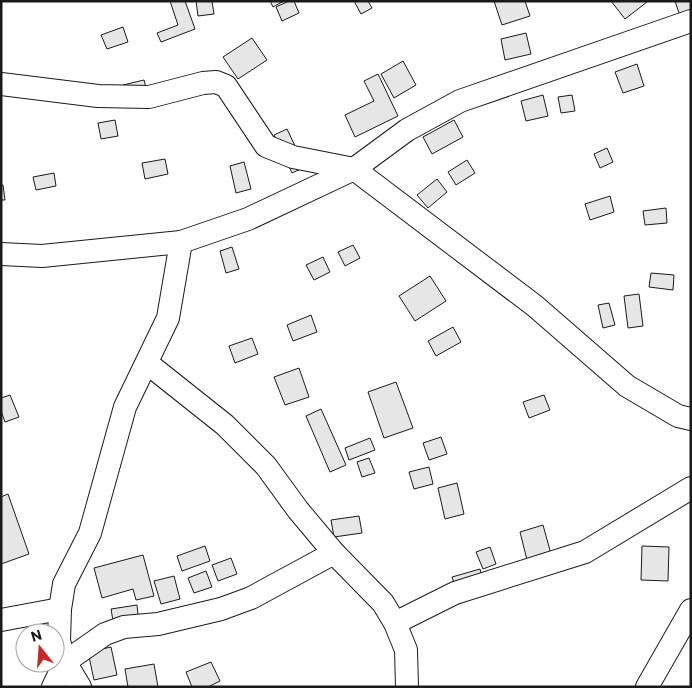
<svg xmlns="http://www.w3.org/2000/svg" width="692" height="688" font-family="Commissioner,sans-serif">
<rect width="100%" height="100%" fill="#fff"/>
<g fill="#e6e6e6" stroke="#1a1a1a">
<polygon points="170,1 185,1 195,29 161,42 157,33 178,25"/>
<polygon points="196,1 212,1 214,14 198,16"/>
<polygon points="270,1 284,1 273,7"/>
<polygon points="289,1 294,1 299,13 282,21 276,7"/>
<polygon points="354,1 368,1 372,8 361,14"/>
<polygon points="494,1 525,1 530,16 502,25"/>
<polygon points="611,1 647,1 647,2 625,19"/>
<polygon points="675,1 691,1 691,12 680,16"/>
<polygon points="123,27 128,42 107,49 101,35"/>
<polygon points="526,33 531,54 505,60 501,39"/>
<polygon points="252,38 267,60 238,79 223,57"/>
<polygon points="403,61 416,85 394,98 381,74"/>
<polygon points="637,64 644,86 623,93 615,72"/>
<polygon points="378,74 398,116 355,137 345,115 374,101 364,81"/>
<polygon points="144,80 148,95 126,100 123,85"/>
<polygon points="543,95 548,116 526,121 521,101"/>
<polygon points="572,95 575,111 561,113 558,97"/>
<polygon points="115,120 118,136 101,139 98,123"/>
<polygon points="454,120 463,137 432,154 423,137"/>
<polygon points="287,129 305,167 292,173 274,135"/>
<polygon points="607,148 613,162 600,168 594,154"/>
<polygon points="165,159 168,174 145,179 142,163"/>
<polygon points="467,160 475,173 456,185 448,172"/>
<polygon points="244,162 251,189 236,193 230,166"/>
<polygon points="54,173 56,186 36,190 33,177"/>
<polygon points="437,179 447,192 428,208 417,195"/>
<polygon points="1,185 3,185 5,200 1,200"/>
<polygon points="610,196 614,212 590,220 585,204"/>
<polygon points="666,208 667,223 645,225 643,211"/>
<polygon points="353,245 360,258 345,266 338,252"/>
<polygon points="232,247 239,269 226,273 220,251"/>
<polygon points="323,257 330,272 314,280 306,265"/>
<polygon points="651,273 674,275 673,290 649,287"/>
<polygon points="430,276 446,301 415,321 399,296"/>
<polygon points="639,294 643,326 628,328 624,296"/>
<polygon points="609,303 615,325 603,328 598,305"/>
<polygon points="311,315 317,332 293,341 287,325"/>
<polygon points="453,327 461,342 436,356 428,341"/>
<polygon points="252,338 258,354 235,363 229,346"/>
<polygon points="299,368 309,397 285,405 274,377"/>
<polygon points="396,382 413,428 384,438 368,392"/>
<polygon points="10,395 19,417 5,422 1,411 1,398"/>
<polygon points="544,395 550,410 529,418 523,402"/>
<polygon points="321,409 346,465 330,472 306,416"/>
<polygon points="441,437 447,454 429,460 423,443"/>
<polygon points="370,438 375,450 349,460 345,448"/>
<polygon points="369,458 375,473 362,477 357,462"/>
<polygon points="429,467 433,484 414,489 409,472"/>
<polygon points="457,483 464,514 445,519 438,488"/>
<polygon points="8,494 29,554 1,564 1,497"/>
<polygon points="359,516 362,533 334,537 331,520"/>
<polygon points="543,525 551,554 527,560 520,532"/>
<polygon points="205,546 210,561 182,571 177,556"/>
<polygon points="642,546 669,547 668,581 641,580"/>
<polygon points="490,547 496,564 483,569 476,552"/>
<polygon points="143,555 154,596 136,600 133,589 102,598 94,568"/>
<polygon points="231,558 237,574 218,581 212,565"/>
<polygon points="480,569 484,585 457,592 452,577"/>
<polygon points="206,571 212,587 194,593 188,578"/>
<polygon points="174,576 180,599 161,604 154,581"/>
<polygon points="137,605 139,624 114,627 111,609"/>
<polygon points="111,647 117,675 94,680 88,652"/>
<polygon points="211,662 220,681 208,687 192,687 186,672"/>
<polygon points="154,664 158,687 128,687 125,669"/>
</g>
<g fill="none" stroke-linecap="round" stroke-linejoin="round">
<defs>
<g id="minor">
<polyline points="1,84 98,96 149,97 203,83 216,82 226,86 266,146 293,157 354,169 535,306 627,386 678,416 691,419"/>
<polyline points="1,254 42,256 181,242 248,219 354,169 407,130 460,101 691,21"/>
<polyline points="147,363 225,425 266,466 298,510 334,553 383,603 395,623 406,650 407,687"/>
<polyline points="1,620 60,609"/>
<polyline points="395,623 455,593 585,552 691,488"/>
<polyline points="53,687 65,662 105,634 124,627 158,624 221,609 251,598 334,553"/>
<polyline points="80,687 65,662 59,641 60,609 64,584 90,533 125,407 168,318 181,242"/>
<polyline points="647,687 691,610"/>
</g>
</defs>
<use href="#minor" stroke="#1a1a1a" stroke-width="24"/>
<use href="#minor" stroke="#fff" stroke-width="22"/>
</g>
<rect width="692" height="688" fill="none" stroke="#1a1a1a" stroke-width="5"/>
<g transform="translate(40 648) rotate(343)"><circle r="24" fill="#ffffff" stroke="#a3a3a3"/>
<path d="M0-4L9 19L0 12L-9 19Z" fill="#c62828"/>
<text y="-8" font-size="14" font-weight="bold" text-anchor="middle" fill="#1a1a1a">N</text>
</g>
</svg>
